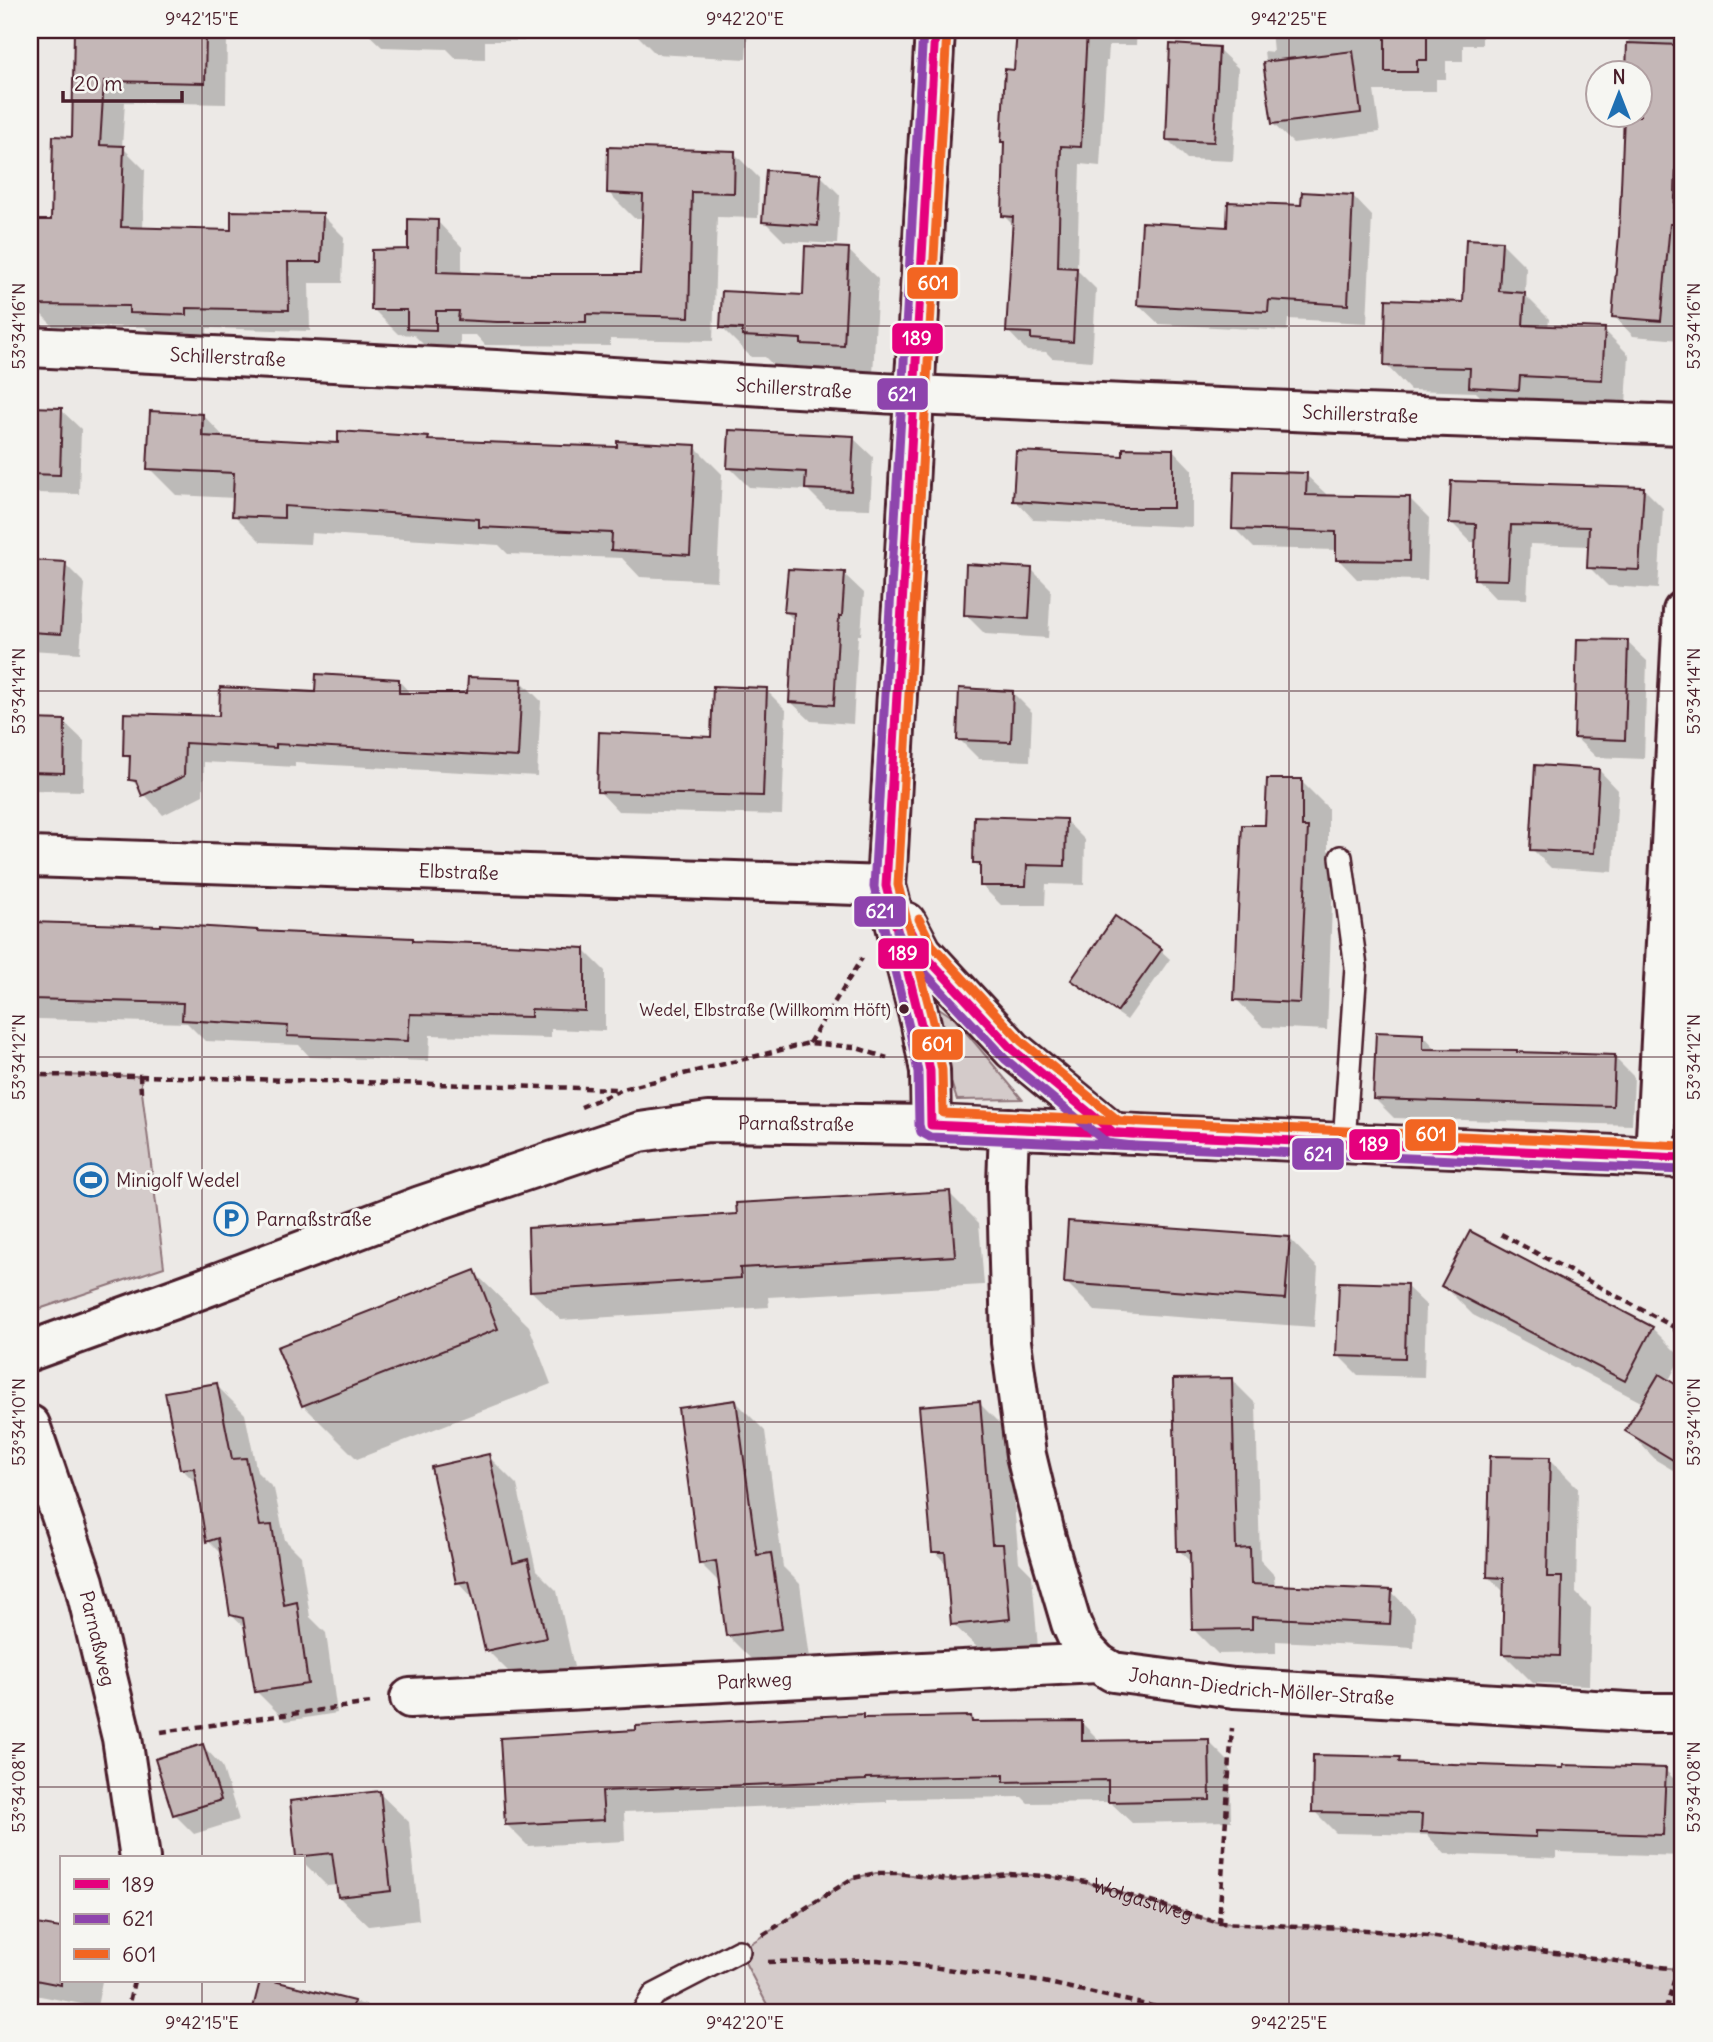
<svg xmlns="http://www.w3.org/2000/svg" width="1713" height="2042" font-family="Delius,sans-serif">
<rect width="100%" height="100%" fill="#ece9e6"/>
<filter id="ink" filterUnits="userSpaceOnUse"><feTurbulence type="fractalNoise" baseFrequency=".0143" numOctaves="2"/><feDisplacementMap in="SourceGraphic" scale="14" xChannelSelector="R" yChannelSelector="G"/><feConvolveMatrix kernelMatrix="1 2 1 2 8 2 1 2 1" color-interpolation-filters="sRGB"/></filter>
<g filter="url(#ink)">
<g fill="#d4cbca" stroke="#8f757a" stroke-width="2">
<polygon points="930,1002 954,1018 1022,1099 957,1100 936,1037"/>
<polygon points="30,1075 140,1076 164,1267 30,1312"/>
<polygon points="876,1873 897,1873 948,1880 1009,1874 1047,1876 1086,1882 1219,1923 1345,1928 1428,1936 1683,1970 1683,2012 771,2012 739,1951 853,1878"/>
</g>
<g fill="#0003">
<polygon points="76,30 231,30 231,37 227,37 226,104 125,102 122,147 145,170 143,229 232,232 322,215 344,237 342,283 309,283 310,331 207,328 207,336 152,334 145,327 53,326 32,305 39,289 52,222 74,139"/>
<polygon points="364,30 525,30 524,41 485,41 485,59 456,58 447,49 382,47"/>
<polygon points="634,30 748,30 746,59 656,54 634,32"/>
<polygon points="836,30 896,30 895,34"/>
<polygon points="1018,30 1137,30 1136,45 1109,45 1108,61 1106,61 1100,166 1080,164 1077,270 1096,289 1092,361 1052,358 1046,352 1027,351 1008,331 1014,226 1004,216 1005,144 1003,142 1016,72"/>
<polygon points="1271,30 1482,30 1482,45 1463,45 1463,61 1446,61 1446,79 1436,79 1436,91 1374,91 1380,132 1293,143 1273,124 1264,51 1273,52"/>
<polygon points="1629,30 1683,30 1683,307 1680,340 1633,336 1614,316 1621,235 1626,116 1640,116 1640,74 1627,74"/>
<polygon points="1218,49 1238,68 1233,161 1187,159 1168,140"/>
<polygon points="734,153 759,178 758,218 717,217 713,341 610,339 610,346 485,345 476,335 460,335 460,354 433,354 414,335 398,334 373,309 409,251 437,221 462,247 462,275 642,275 644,218 634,218 609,193"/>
<polygon points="820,175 840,195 837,244 784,241 764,221"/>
<polygon points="1353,196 1372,216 1367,323 1288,319 1287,331 1159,324 1139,305 1228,229 1303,207"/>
<polygon points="1501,242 1526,267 1525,295 1549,319 1548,328 1604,330 1629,355 1626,404 1544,400 1543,414 1496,412 1476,392 1410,390 1386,365 1464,304"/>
<polygon points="848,250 878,279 873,375 832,373 827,368 773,365 765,357 751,357 722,328 804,296"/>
<polygon points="30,409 61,410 81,429 79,494 35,493 30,488"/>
<polygon points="203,415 226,439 339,444 428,438 431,442 619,449 695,447 722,474 717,581 640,577 622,558 508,554 499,545 311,533 310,544 261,542 234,515 235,498 176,495 149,468"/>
<polygon points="853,438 873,457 870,509 826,508 808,490 749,487 729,467"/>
<polygon points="1173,450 1192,470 1192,527 1034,520 1015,500 1125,458"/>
<polygon points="1306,475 1326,494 1326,497 1409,498 1429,518 1427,580 1357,579 1338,559 1338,550 1254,548 1234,528"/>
<polygon points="1643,488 1663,508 1658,589 1608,586 1589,567 1590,546 1530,544 1527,599 1495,598 1476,578 1477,542 1471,542 1451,522"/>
<polygon points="30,562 65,564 85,584 80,653 30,650"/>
<polygon points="1031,569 1051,589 1048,638 985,634 965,614"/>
<polygon points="844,574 864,593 861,635 858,635 853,724 811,721 791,702 795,621 786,612"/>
<polygon points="1627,642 1647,661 1644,759 1596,757 1576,738"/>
<polygon points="399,681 412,695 469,695 521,681 541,701 537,776 295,763 295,767 204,762 203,795 163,815 131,779 131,761 125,755 220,718 317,694"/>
<polygon points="766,690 786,710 782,815 618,811 599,791 713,739"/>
<polygon points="1013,693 1032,712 1030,761 979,759 959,739"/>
<polygon points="30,721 64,722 84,741 83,791 30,790"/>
<polygon points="1599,770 1618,790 1613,872 1551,868 1532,849"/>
<polygon points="1301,781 1328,808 1328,850 1334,856 1327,1030 1263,1027 1236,999"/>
<polygon points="1065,820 1085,840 1084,885 1046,884 1045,905 1001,905 981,885 982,870 975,863"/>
<polygon points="30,923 163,928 413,940 416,943 584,950 605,971 605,1031 551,1029 551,1038 430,1035 429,1061 310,1057 299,1045 205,1041 187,1023 38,1019 30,1011"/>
<polygon points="1160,950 1170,959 1127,1020 1082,989 1073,979"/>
<polygon points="1423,1035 1438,1051 1614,1057 1634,1077 1632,1125 1394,1118 1374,1098"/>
<polygon points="949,1193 979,1223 984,1285 768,1297 769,1307 561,1320 531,1291 739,1215"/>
<polygon points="1289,1238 1318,1268 1314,1327 1095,1311 1066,1282"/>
<polygon points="474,1272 529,1326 551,1384 357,1459 303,1405"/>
<polygon points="1406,1286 1426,1305 1424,1377 1358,1375 1338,1355"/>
<polygon points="1444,1286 1652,1328 1681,1357 1668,1382 1683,1391 1683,1476 1656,1460 1627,1430 1643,1403 1473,1315"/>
<polygon points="1232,1380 1256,1404 1260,1560 1274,1575 1275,1586 1391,1591 1415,1616 1414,1648 1276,1641 1276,1653 1218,1654 1194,1630 1192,1564 1179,1550"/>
<polygon points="216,1385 245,1414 257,1472 274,1489 285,1540 301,1556 310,1617 326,1633 337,1713 286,1721 256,1691 247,1630 231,1615 222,1555 208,1541 198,1485 181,1468"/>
<polygon points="736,1402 765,1431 783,1567 800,1584 810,1658 757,1665 728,1636 721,1584 700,1563"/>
<polygon points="979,1403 1008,1432 1019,1562 1032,1575 1038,1648 983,1653 953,1624 948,1566 934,1551"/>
<polygon points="488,1456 517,1485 536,1570 557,1591 574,1667 516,1679 487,1650 475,1600 458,1582"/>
<polygon points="1549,1459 1578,1488 1576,1593 1591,1608 1589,1685 1533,1683 1503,1653 1505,1593 1489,1577"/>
<polygon points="862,1716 866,1719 971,1718 977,1724 1081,1722 1101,1742 1208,1741 1230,1763 1231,1821 1132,1823 1110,1802 1028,1803 1022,1797 887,1799 887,1802 624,1812 625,1841 528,1846 506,1824 502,1739"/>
<polygon points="203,1746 222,1766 239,1820 194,1834 174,1814"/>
<polygon points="1399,1758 1404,1764 1565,1770 1665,1770 1673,1778 1683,1778 1683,1856 1557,1852 1557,1858 1445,1854 1427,1835 1336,1833 1314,1811"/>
<polygon points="379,1793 409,1822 419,1920 369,1926 339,1897 338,1885 327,1886 303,1862 303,1858 298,1856"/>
<polygon points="30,1925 61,1930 61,1981 102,1981 97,2007 35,1995 30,1990"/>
<polygon points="262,1981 366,2005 373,2012 254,2012"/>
</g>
<g fill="#c4b7b7" stroke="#4a1f2b" stroke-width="2">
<polygon points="74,30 124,30 123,32 206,34 205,83 104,81 100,145 124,146 121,227 231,230 231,211 323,213 321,262 288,262 289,310 186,308 186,315 129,313 129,306 37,305 38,220 51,220 53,136 72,137"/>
<polygon points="1017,30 1087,30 1081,147 1061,146 1058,267 1077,268 1073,342 1031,339 1031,333 1006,332 1013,217 1002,216 1004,142 1001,142 1005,69 1014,70"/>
<polygon points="1385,30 1427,30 1427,60 1417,60 1417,72 1385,72"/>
<polygon points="1627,43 1680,45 1674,224 1670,224 1661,321 1612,317 1619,235 1624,116 1640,116 1640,74 1626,74"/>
<polygon points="1170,44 1219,47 1214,142 1166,140"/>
<polygon points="1353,51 1361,113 1272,124 1263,62"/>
<polygon points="608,147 735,151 734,193 692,192 689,317 586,314 586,322 497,322 458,320 459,311 436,311 436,330 407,329 407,310 371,310 372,250 408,249 408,219 438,220 437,272 531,275 531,274 640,274 643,195 607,193"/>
<polygon points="766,170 821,174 818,226 762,222"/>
<polygon points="1302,192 1353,195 1348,305 1269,300 1268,312 1137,305 1142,222 1227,227 1228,202 1301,205"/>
<polygon points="1466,239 1502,241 1499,291 1525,293 1523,325 1605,328 1602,380 1520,376 1519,390 1469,387 1470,368 1384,366 1386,299 1463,302"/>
<polygon points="805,246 849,248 844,346 801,344 801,339 742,336 742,329 720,328 722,291 803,295"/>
<polygon points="30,407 62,408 60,475 30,474"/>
<polygon points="150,411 203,414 202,436 338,443 338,431 429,437 428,440 617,447 617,441 696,445 690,555 611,550 612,533 479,527 479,519 284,506 284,518 232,516 234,473 147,469"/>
<polygon points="729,430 854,436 851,491 805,489 806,472 727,468"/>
<polygon points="1123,448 1173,449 1173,508 1122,508 1013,501 1016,451 1123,456"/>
<polygon points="1234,471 1307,473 1306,495 1410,497 1409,561 1336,560 1336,532 1232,529"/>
<polygon points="1451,481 1644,487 1639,570 1587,568 1589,527 1511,525 1508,580 1474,579 1476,524 1449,523"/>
<polygon points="30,560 66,562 61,634 30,632"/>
<polygon points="966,564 1032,568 1029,619 964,615"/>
<polygon points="788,569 845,572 842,616 839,616 834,705 789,702 794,613 784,612"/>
<polygon points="1577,639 1628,640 1625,740 1574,738"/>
<polygon points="316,674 399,679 399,693 467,693 468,677 522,679 518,757 276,744 276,748 185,743 184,776 142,796 136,781 129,780 130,756 123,756 124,713 219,716 220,687 315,692"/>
<polygon points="713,686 767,688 763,796 597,792 599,732 711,737"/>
<polygon points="959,688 1013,691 1011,742 957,740"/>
<polygon points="30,719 65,720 64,773 30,772"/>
<polygon points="1535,765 1599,769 1594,853 1530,850"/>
<polygon points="1267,779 1302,779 1302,827 1308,827 1300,1003 1234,1000 1242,825 1265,825"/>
<polygon points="974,816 1066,819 1065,866 1027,865 1026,886 980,886 980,863 973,863"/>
<polygon points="1115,916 1162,949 1117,1012 1071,980"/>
<polygon points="30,922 161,926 161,924 257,930 257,931 413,938 413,941 505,944 585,948 585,1011 531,1009 531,1017 410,1014 408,1041 287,1036 288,1026 182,1020 183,1003 30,999"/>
<polygon points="1376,1032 1423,1034 1423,1049 1517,1050 1517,1052 1615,1055 1613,1106 1373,1099"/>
<polygon points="950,1191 955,1256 740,1268 741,1278 530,1291 528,1228 737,1214 736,1203"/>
<polygon points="1068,1221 1290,1237 1285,1299 1064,1283"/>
<polygon points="1470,1231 1653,1327 1625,1381 1441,1286"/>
<polygon points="475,1270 498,1329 302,1406 277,1347"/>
<polygon points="1339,1282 1407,1284 1405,1358 1336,1356"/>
<polygon points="1659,1374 1683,1389 1683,1466 1625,1431"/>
<polygon points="1232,1378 1236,1549 1250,1548 1251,1584 1392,1590 1390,1624 1252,1617 1252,1629 1192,1630 1190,1551 1177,1551 1173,1379"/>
<polygon points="217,1383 232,1459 246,1458 260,1526 272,1525 284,1605 297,1602 308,1684 255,1692 243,1618 230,1615 218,1538 206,1542 194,1468 180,1469 165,1392"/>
<polygon points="736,1400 757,1555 771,1553 782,1629 726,1636 716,1561 699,1564 678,1408"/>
<polygon points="980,1401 992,1544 1003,1544 1010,1619 951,1625 945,1552 932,1552 919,1406"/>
<polygon points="489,1454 513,1563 528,1559 546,1638 485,1651 469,1581 456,1583 431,1467"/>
<polygon points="1490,1456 1550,1457 1547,1577 1562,1577 1560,1656 1502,1654 1504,1578 1487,1577"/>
<polygon points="863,1714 863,1718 971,1716 972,1722 1082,1721 1082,1741 1209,1739 1210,1800 1108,1802 1108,1780 1004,1782 1004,1775 866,1778 866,1780 602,1791 604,1820 505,1825 500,1738 636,1730 636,1726"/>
<polygon points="203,1744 221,1800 173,1815 155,1759"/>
<polygon points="1313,1755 1400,1757 1399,1762 1563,1768 1563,1765 1666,1768 1663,1835 1536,1831 1536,1837 1421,1832 1422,1814 1312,1812"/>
<polygon points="380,1791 391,1891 338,1897 332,1853 296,1857 290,1801"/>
<polygon points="30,1923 61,1928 61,1985 30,1979"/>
<polygon points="260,1981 274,1981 354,2001 352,2012 252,2012"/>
</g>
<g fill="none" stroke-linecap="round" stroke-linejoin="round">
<defs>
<g id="service">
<polyline points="1341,857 1356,967 1344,1143"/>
<polyline points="643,2012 654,1995 739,1951"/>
</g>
<g id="minor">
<path id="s2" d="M30 347 496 370 914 395 1362 414 1683 425"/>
<path id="s3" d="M30 857 886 886"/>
<polyline points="906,922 922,952 1013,1050 1114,1133"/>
<polyline points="931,1125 930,1071 921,1024 886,886 935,30"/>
<path id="s4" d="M1009 1128 1007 1185 1011 1342 1026 1455 1046 1538 1071 1623 1080 1644 1098 1663 1113 1672 1234 1688 1644 1713H1683"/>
<polyline points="1655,1157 1683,611"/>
<path id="s5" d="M30 1425 84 1582 122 1738 140 1858"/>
<path id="s6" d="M410 1698 1098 1663"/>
</g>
<g id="tertiary">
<path id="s7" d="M30 1351 204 1288 420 1206 640 1132 708 1122 931 1125 1683 1158"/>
</g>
</defs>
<use href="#service" stroke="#4a1f2b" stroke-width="26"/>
<use href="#minor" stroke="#4a1f2b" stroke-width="44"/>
<use href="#tertiary" stroke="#4a1f2b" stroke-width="44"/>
<g stroke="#4a1f2b" stroke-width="4.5" stroke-dasharray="7 5" stroke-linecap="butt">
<polyline points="809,1043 862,958"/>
<polyline points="30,1075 140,1076 141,1092"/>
<polyline points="140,1076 618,1089"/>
<polyline points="581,1107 623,1089 809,1043 854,1047 887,1058"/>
<polyline points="1501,1234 1674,1327 1679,1291 1683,1280"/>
<polyline points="1674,1327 1683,1348"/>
<polyline points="161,1732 371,1703"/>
<polyline points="1219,1923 1232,1728"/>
<path id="s1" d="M763 1935 853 1878 876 1873H897L948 1880 1009 1874 1047 1876 1086 1882 1219 1923 1345 1928 1428 1936 1683 1970"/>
<polyline points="768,1962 878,1960 1044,1982 1178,2012"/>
<polyline points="1666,2009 1677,1970"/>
<polyline points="127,2012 134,1981"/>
<polyline points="1650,2012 1666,2009 1683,2012"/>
</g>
<use href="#service" stroke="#f6f6f2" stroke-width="21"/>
<use href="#minor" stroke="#f6f6f2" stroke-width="38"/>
<use href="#tertiary" stroke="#f6f6f2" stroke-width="38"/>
<defs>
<g id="bus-1">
<polyline points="935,30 886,886 921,1024 930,1071 931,1125 1683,1158"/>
<polyline points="908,925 922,952 1013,1050 1114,1133 1134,1134"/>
</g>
<g id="bus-2">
<polyline points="923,30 874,887 909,1027 918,1072 919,1125 921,1132 930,1137 1682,1170"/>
<polyline points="897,931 912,959 1005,1059 1107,1143 1133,1146"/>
</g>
<g id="bus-3">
<polyline points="947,31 898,885 933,1022 942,1070 943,1113 1683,1146"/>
<polyline points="919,919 932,945 1021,1041 1119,1121 1135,1122"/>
</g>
</defs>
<use href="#bus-1" stroke="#f6f6f2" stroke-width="14"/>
<use href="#bus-2" stroke="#f6f6f2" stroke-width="14"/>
<use href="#bus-3" stroke="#f6f6f2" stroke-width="14"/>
<use href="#bus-1" stroke="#e5007d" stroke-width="9"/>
<use href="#bus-2" stroke="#8e44ad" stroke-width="9"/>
<use href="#bus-3" stroke="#f26522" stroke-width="9"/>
</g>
</g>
<path fill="none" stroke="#4a1f2b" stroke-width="2" stroke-opacity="0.45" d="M202 30V1858M745 30V2012M1289 30V2012M30 326H1683M30 691H1683M30 1057H1683M30 1422H1683M30 1787H1683M202 1981V2012"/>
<defs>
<symbol id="stadium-ring" viewBox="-11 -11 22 22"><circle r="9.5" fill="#f6f6f2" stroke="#1f6fb2" stroke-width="1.5"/><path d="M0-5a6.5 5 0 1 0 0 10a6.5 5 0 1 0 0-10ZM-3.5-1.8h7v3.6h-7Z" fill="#1f6fb2"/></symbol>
<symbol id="parking-ring" viewBox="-11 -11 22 22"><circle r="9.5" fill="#f6f6f2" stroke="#1f6fb2" stroke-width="1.5"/><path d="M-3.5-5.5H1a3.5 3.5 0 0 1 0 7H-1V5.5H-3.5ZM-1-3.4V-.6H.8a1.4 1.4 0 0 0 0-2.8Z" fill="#1f6fb2"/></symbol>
</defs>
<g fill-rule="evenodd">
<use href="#stadium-ring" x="72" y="1161" width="38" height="38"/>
<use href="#parking-ring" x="212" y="1200" width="38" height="38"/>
</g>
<circle fill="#4a1f2b" stroke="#f6f6f2" stroke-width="2.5" cx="904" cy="1009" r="6"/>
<g text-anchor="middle" stroke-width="6" stroke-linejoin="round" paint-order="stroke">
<g font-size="17" fill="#4a1f2b" stroke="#f6f6f2" text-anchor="end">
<text x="891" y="1016">Wedel, Elbstraße (Willkomm Höft)</text>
</g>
<g font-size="19" fill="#4a1f2b" stroke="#f6f6f2">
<text dy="7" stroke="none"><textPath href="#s2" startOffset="198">Schillerstraße</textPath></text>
<text dy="7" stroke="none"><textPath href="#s2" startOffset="765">Schillerstraße</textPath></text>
<text dy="7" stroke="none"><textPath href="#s2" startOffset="1332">Schillerstraße</textPath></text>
<text dy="7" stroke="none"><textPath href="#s3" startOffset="429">Elbstraße</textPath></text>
<text dy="7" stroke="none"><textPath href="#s7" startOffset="805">Parnaßstraße</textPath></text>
<text dy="7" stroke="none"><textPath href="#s5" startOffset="224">Parnaßweg</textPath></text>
<text dy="7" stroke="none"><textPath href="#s6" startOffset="345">Parkweg</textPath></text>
<text dy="7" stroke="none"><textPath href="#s4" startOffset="718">Johann-Diedrich-Möller-Straße</textPath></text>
<text dy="7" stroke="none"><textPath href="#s1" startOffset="401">Wolgastweg</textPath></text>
</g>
<g font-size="19" fill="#4a1f2b" stroke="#f6f6f2" text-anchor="start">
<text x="116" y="1187">Minigolf Wedel</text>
<text x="256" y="1226">Parnaßstraße</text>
</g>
</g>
<g stroke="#f6f6f2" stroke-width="2.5">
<rect x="906" y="266" width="53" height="34" rx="7" fill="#f26522"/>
<rect x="891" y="322" width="53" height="33" rx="7" fill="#e5007d"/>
<rect x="876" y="377" width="53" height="34" rx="7" fill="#8e44ad"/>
<rect x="853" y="895" width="54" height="33" rx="7" fill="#8e44ad"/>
<rect x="877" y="937" width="53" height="33" rx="7" fill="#e5007d"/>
<rect x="911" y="1028" width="53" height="33" rx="7" fill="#f26522"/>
<rect x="1404" y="1118" width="53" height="34" rx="7" fill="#f26522"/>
<rect x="1348" y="1128" width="53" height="33" rx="7" fill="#e5007d"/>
<rect x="1291" y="1137" width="54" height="34" rx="7" fill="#8e44ad"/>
</g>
<g font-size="19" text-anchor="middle" font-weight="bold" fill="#fff">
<text x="933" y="290">601</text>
<text x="917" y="345">189</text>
<text x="902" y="401">621</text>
<text x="880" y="918">621</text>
<text x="903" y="960">189</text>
<text x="937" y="1051">601</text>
<text x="1431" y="1141">601</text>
<text x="1374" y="1151">189</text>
<text x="1318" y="1161">621</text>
</g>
<rect width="1713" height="2042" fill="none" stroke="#f6f6f2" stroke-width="77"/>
<rect x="60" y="1856" width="245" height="126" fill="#f6f6f2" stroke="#b1a0a2" stroke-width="2"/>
<rect x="74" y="1879" width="35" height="10" fill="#e5007d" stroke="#b1a0a2" stroke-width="2"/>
<text x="122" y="1892" font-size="21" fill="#4a1f2b">189</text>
<rect x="74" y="1914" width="35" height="10" fill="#8e44ad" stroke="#b1a0a2" stroke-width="2"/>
<text x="122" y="1926" font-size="21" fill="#4a1f2b">621</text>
<rect x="74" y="1949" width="35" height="10" fill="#f26522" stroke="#b1a0a2" stroke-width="2"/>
<text x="122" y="1962" font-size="21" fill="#4a1f2b">601</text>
<g transform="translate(1619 94)"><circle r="33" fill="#f6f6f2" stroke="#b1a0a2" stroke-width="2"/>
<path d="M0-5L12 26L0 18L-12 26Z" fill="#1f6fb2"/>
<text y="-10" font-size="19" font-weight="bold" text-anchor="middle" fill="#4a1f2b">N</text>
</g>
<path d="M63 91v10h119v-10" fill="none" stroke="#4a1f2b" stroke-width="3.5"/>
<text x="74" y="91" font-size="21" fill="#4a1f2b" stroke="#f6f6f2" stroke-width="5" paint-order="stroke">20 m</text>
<rect x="38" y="38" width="1636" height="1966" fill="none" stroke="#4a1f2b" stroke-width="2.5"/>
<g font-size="18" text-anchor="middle" fill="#4a1f2b">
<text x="202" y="25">9°42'15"E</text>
<text x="745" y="25">9°42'20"E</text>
<text x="1289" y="25">9°42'25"E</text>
<text transform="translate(19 326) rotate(-90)" y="6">53°34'16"N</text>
<text transform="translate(1694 326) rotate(-90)" y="6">53°34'16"N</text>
<text transform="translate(19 691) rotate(-90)" y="6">53°34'14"N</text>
<text transform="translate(1694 691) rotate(-90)" y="6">53°34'14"N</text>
<text transform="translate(19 1057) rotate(-90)" y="6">53°34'12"N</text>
<text transform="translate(1694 1057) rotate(-90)" y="6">53°34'12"N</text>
<text transform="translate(19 1422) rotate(-90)" y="6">53°34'10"N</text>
<text transform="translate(1694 1422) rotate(-90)" y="6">53°34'10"N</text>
<text transform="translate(19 1787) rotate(-90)" y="6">53°34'08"N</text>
<text transform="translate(1694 1787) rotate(-90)" y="6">53°34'08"N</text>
<text x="202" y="2029">9°42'15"E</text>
<text x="745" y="2029">9°42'20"E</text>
<text x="1289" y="2029">9°42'25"E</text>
</g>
</svg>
